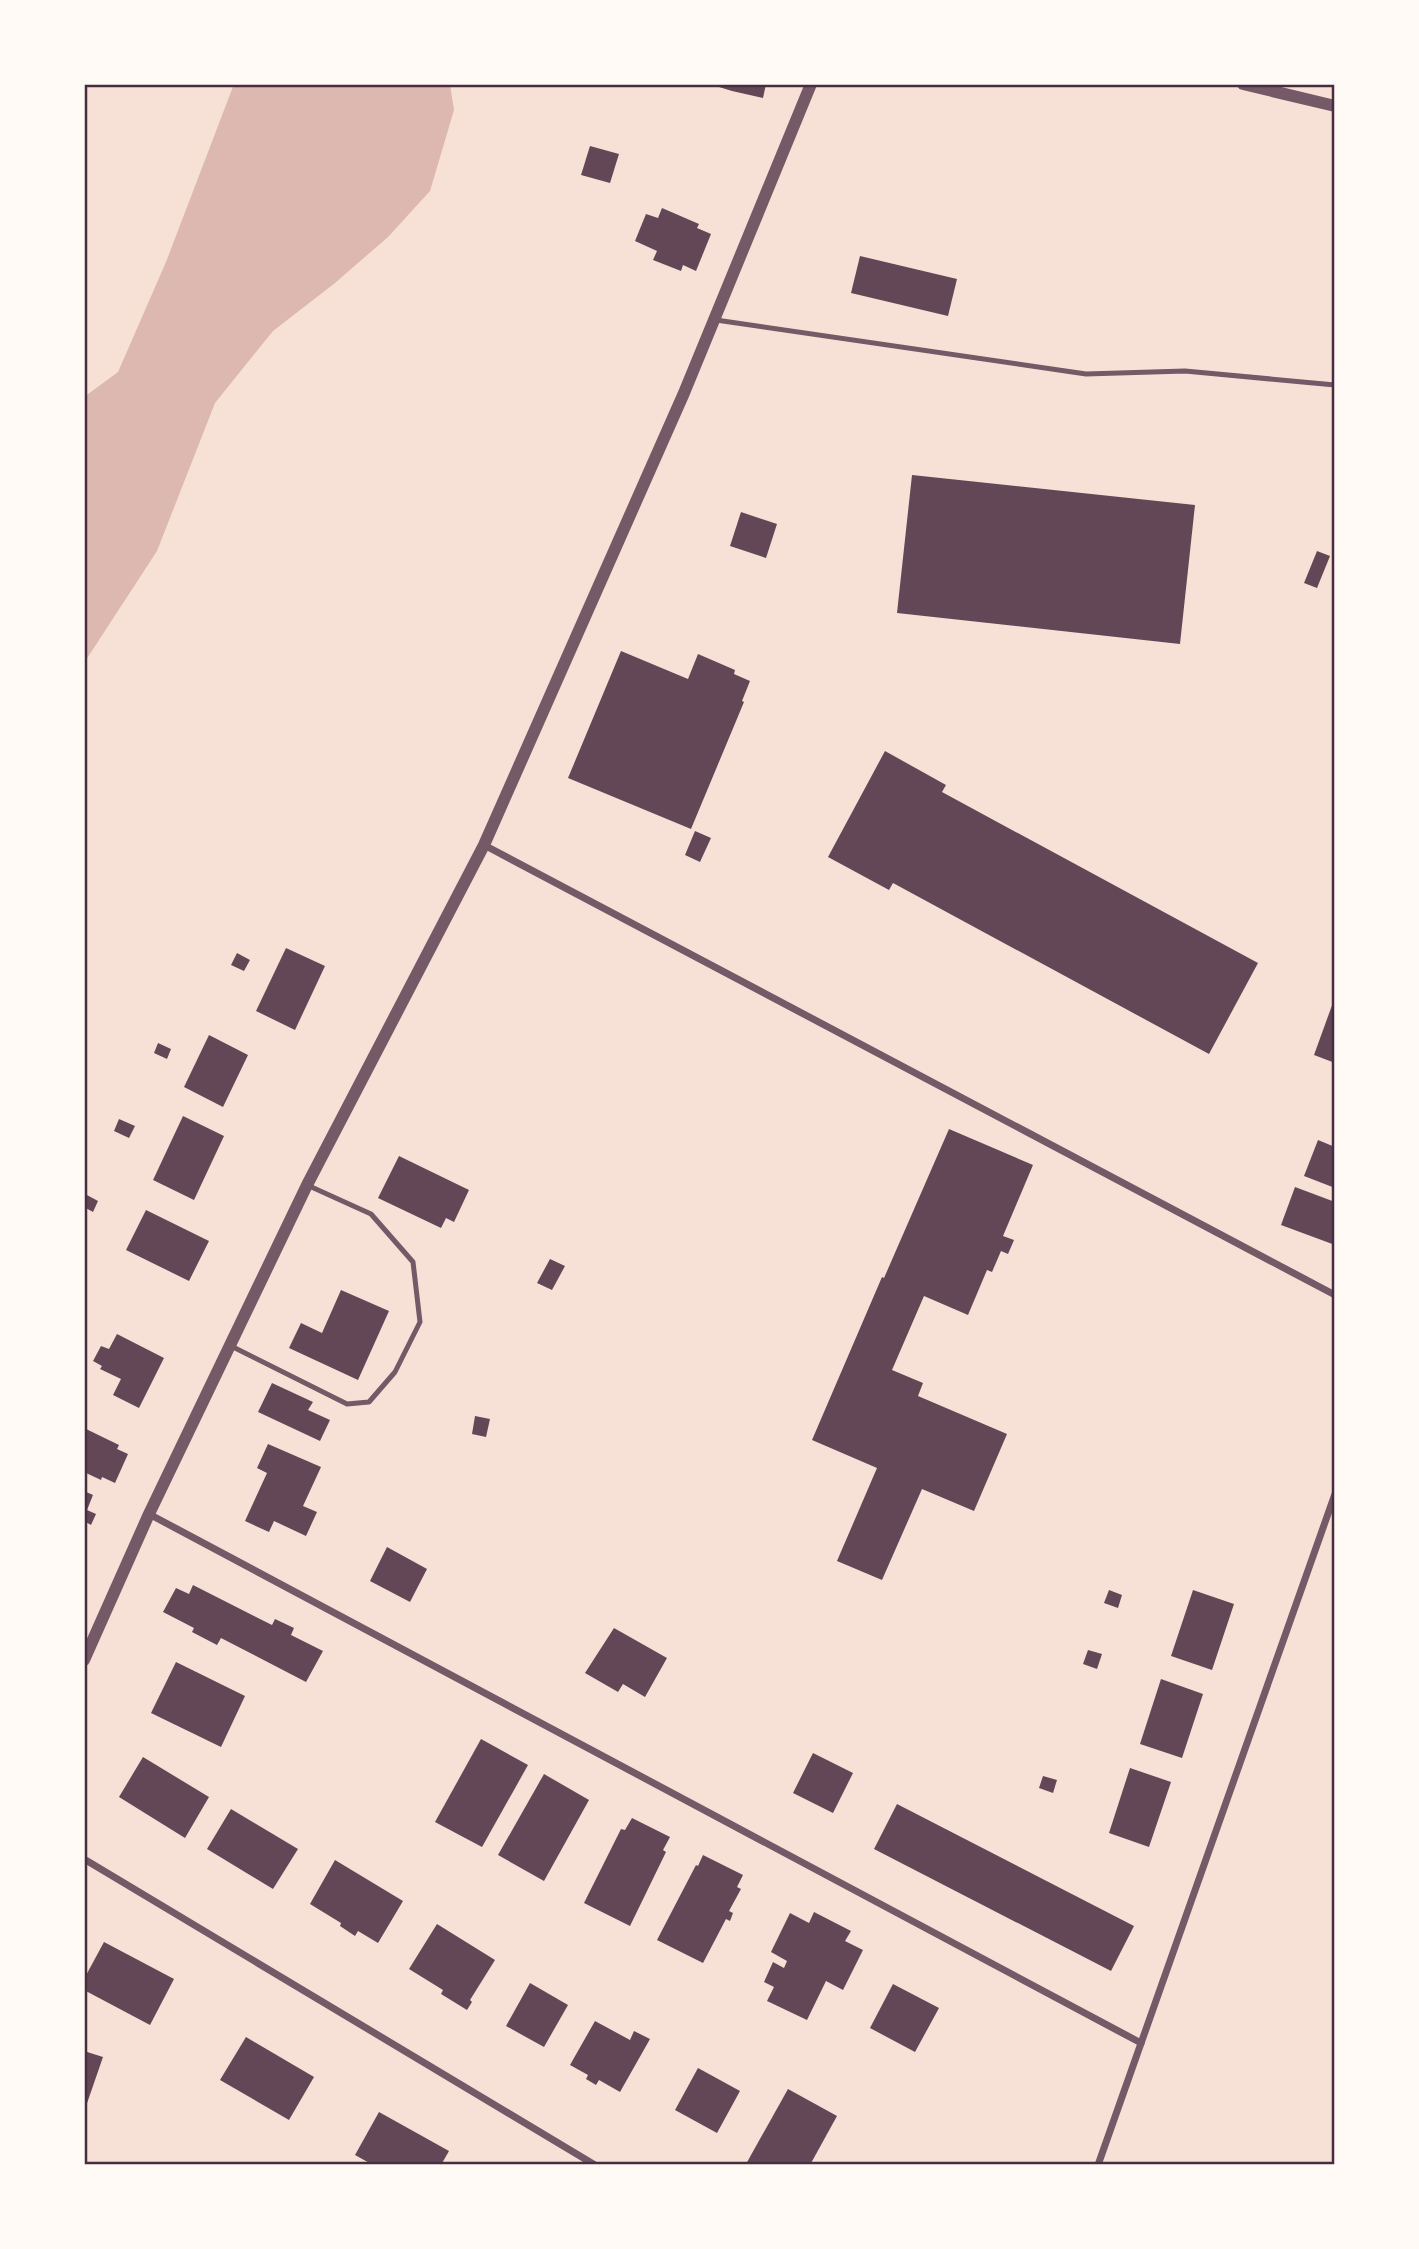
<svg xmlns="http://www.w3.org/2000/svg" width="1419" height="2249" font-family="'Space Grotesk',sans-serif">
<rect width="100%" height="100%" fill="#f7e1d7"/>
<polygon fill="#dcb8b0" points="234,84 450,84 454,110 430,191 388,237 335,283 273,331 215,403 157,551 84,663 84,397 118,372 166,262"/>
<g fill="#644757">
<polygon points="719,84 766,84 763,98 732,91 719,87"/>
<polygon points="590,146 619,154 610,183 581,175"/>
<polygon points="662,208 699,224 697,228 711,234 696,271 683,265 681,271 653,260 657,251 635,241 646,214 658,218"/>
<polygon points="860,256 957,279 948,316 851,293"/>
<polygon points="912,475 1195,505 1180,644 897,613"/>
<polygon points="741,512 777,524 766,558 730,546"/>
<polygon points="1317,551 1330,556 1317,588 1304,583"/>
<polygon points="621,651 688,679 698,654 735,670 734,674 750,681 742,701 744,702 691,829 568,778"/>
<polygon points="885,751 946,785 942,792 1258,963 1209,1054 893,883 889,890 828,857"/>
<polygon points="695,831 711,838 700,862 685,855"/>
<polygon points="286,948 325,966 295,1030 256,1011"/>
<polygon points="237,953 250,960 244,971 231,965"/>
<polygon points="1335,997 1335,1063 1314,1055"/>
<polygon points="209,1035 248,1055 223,1107 184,1087"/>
<polygon points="158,1043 171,1049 167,1059 154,1053"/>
<polygon points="183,1116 224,1136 194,1200 153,1180"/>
<polygon points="119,1119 135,1126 129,1138 114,1131"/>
<polygon points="949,1129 1033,1165 1003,1236 1014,1240 1008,1254 1001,1251 992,1272 987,1270 968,1315 924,1296 892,1370 923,1383 918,1396 1007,1434 974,1511 922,1489 882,1580 837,1561 877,1468 812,1440 882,1277 884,1278"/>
<polygon points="1318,1140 1335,1147 1335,1188 1304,1176"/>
<polygon points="399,1156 469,1190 454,1222 446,1218 441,1228 378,1198"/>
<polygon points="1295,1187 1335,1202 1335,1245 1281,1225"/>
<polygon points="85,1194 98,1201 93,1212 84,1207"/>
<polygon points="146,1210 209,1241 189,1281 126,1250"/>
<polygon points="550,1259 565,1266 552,1290 537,1283"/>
<polygon points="341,1290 389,1311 358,1380 289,1348 301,1323 322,1333"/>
<polygon points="117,1334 164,1358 139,1408 113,1395 121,1379 100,1369 102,1366 93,1361 101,1346 109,1349"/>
<polygon points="272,1383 313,1402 308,1410 330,1420 320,1441 258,1412"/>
<polygon points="475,1416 490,1419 486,1437 472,1434"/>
<polygon points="84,1428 119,1445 117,1449 128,1454 115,1483 102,1477 101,1480 84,1472"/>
<polygon points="268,1444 321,1467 303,1506 317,1512 306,1536 274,1521 269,1532 245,1521 267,1473 257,1468"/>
<polygon points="84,1491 93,1495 87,1510 96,1514 91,1525 84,1521"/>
<polygon points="387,1547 427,1569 410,1602 370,1581"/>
<polygon points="193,1585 272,1625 275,1619 294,1628 291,1635 323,1651 306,1682 221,1638 217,1645 192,1632 194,1628 163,1612 176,1588 189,1594"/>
<polygon points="1109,1590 1122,1595 1118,1608 1104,1603"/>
<polygon points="1193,1590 1234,1604 1212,1670 1171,1656"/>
<polygon points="614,1628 667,1658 645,1697 623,1684 618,1692 585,1673"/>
<polygon points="1088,1650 1102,1654 1097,1669 1083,1664"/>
<polygon points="176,1662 245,1696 221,1747 151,1713"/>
<polygon points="1161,1679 1203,1694 1182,1758 1140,1744"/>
<polygon points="481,1739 528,1765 482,1847 435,1822"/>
<polygon points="813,1753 853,1773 833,1813 793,1793"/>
<polygon points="143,1757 209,1797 185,1838 119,1797"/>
<polygon points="1130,1768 1171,1782 1149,1847 1109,1833"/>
<polygon points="544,1774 589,1800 544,1881 498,1855"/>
<polygon points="1043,1776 1057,1780 1053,1793 1039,1788"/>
<polygon points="897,1804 1134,1926 1111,1971 874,1849"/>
<polygon points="231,1809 298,1849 273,1889 207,1849"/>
<polygon points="632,1818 670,1837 663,1850 666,1852 630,1926 584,1903 621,1829 625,1830"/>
<polygon points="703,1855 743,1875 737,1887 741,1889 729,1911 733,1913 730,1921 726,1919 703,1963 657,1940 696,1865 698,1866"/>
<polygon points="335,1860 403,1901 378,1943 358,1931 355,1936 340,1926 341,1923 310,1904"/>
<polygon points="814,1912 851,1931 845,1941 863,1950 843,1990 826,1981 807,2020 767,2001 774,1987 764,1982 773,1962 784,1968 787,1961 771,1952 790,1913 809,1923"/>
<polygon points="437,1924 495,1960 470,2000 472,2002 467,2010 441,1994 443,1990 409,1969"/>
<polygon points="104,1942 174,1979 150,2025 84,1990 84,1979"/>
<polygon points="530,1983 568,2005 544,2047 506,2026"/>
<polygon points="893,1984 939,2008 915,2052 870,2028"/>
<polygon points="595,2021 630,2040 634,2031 650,2039 620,2092 599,2080 596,2085 586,2079 588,2075 570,2065"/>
<polygon points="246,2037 314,2077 289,2120 220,2080"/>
<polygon points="84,2051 103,2057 84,2112"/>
<polygon points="698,2068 740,2091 717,2133 675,2110"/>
<polygon points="788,2089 837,2116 810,2165 746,2164"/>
<polygon points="379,2112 449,2151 441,2165 373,2165 355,2155"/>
</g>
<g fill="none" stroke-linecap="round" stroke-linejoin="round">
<g stroke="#755966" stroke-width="5">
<polyline points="716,320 1086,374 1185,371 1335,385"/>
<polyline points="231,1346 347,1404 369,1402 395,1372 420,1322 413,1262 371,1214 307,1185"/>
</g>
<g stroke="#755966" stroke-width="7">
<polyline points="484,845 1335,1295"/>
<polyline points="149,1514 1141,2043"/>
<polyline points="84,1859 595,2165"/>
<polyline points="1098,2165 1335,1494"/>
</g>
<g stroke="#755966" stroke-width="12">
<polyline points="1243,84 1335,106"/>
<polyline points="84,1660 149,1514 307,1185 484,845 684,393 811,84"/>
</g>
</g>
<rect width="1419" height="2249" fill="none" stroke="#fffaf5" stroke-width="172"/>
<rect x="86" y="86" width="1247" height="2077" fill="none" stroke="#4a2c40" stroke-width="2.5"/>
</svg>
